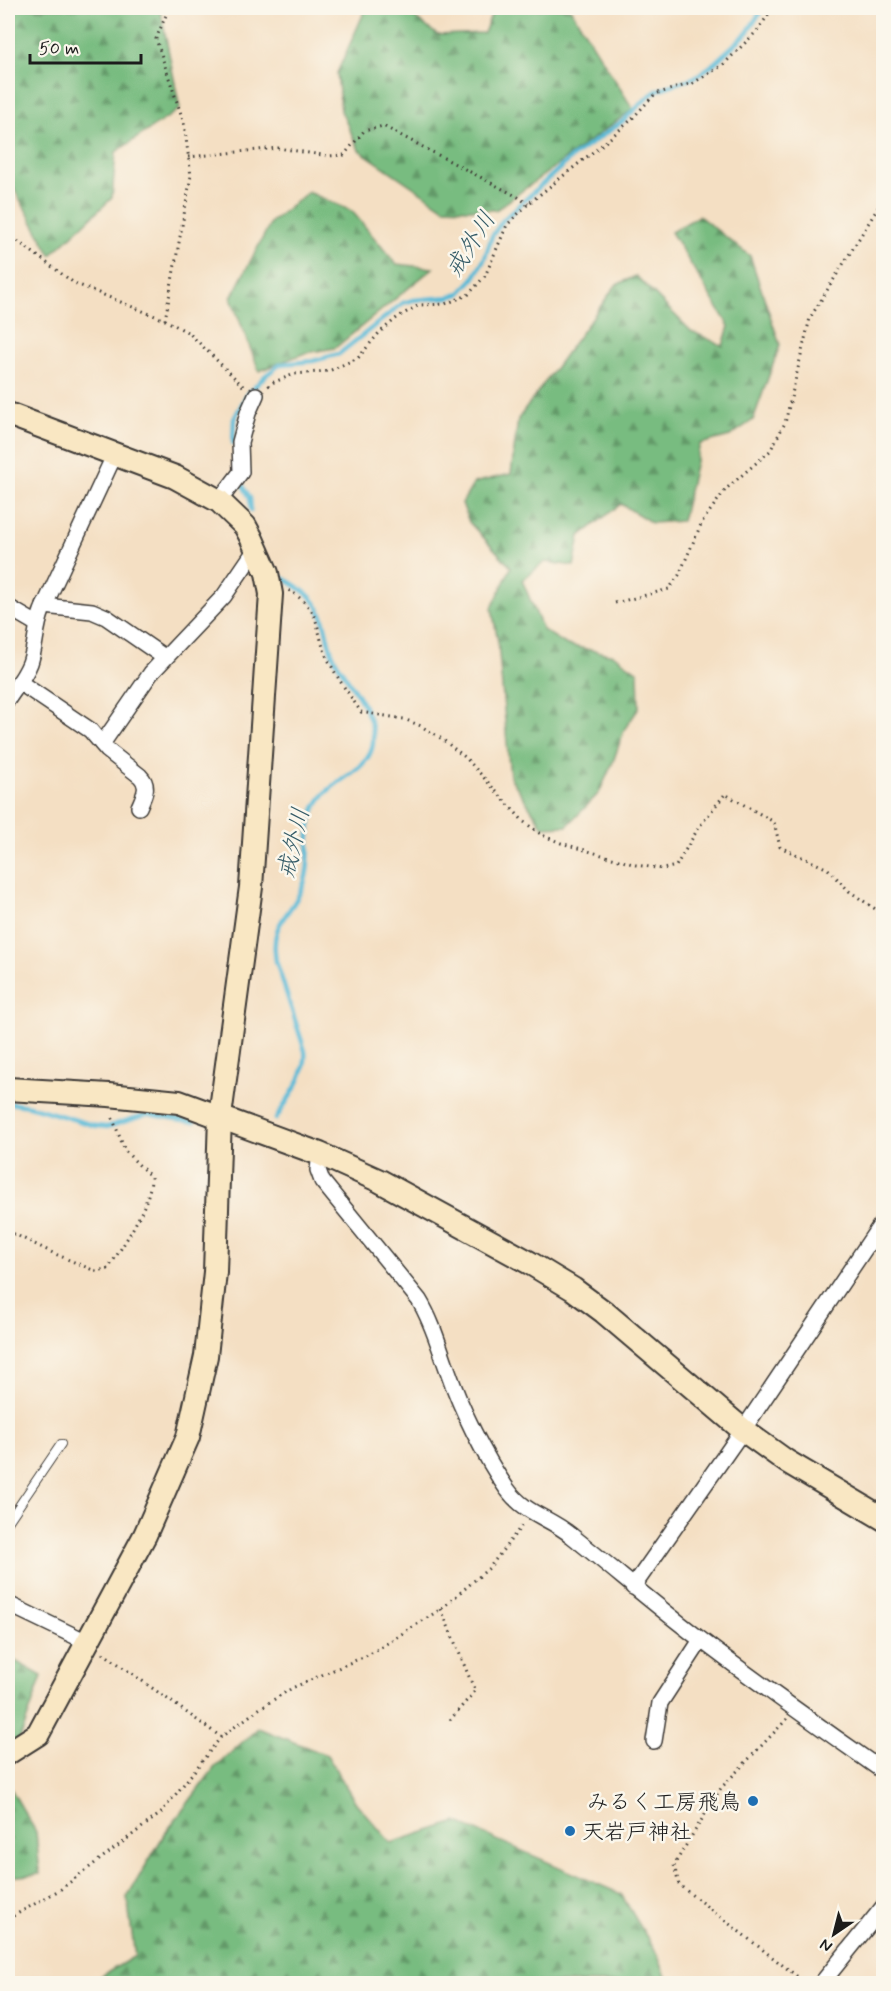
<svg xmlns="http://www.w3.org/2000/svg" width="891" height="1991" font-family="Mynerve,'Klee One',sans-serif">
<defs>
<pattern id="forest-firs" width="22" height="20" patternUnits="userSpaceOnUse" patternTransform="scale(1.5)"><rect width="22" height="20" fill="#78bc80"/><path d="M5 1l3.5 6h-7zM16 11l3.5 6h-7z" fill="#629868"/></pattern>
</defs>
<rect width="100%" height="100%" fill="#fbf7ec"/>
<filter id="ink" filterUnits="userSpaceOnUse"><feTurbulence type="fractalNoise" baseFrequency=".0167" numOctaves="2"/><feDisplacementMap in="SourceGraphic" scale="12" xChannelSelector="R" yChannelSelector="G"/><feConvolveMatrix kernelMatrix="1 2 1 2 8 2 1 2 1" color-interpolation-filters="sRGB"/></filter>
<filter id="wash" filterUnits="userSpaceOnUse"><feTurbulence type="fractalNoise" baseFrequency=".008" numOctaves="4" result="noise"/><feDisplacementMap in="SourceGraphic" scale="24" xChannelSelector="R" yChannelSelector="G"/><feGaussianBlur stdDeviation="1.35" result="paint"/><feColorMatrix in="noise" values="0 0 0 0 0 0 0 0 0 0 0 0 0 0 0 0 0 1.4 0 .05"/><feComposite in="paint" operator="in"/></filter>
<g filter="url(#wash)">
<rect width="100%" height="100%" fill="#f4dfc3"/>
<g fill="url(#forest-firs)" stroke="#4a6c4e" stroke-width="1.5">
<polygon points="8,8 160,8 180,109 116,152 112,198 51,255 8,178"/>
<polygon points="366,8 401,8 438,35 484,33 494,8 570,8 633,109 496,210 444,208 359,150 341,111 337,73"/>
<polygon points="308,192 352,211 396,264 433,268 335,348 305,353 259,371 231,298 271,222"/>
<polygon points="699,216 750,256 780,345 753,420 730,436 700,444 682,521 652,523 621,504 580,536 574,566 545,562 522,580 543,630 567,645 614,655 638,672 639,708 624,730 613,762 599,793 567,826 543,827 510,777 498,642 492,608 511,567 469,522 462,503 474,483 511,474 518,419 616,285 636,276 691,331 723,346 729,326 671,232"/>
<polygon points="8,1657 42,1676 8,1774"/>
<polygon points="258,1728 327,1755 356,1803 391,1843 456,1822 621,1894 657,1954 669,1983 90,1983 135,1956 127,1897 164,1835 215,1767"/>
<polygon points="8,1784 36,1832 40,1874 8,1877"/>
</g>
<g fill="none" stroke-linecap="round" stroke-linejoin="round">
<g stroke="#59bad7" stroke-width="4.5">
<polyline points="233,443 234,419 246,396 266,375 281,364 313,361 339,354 403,303 413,300 449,297 459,294 473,279 484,260 492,236 503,220 572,157 623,121 649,96 658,90 695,77 711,66 747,33 763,8"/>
<polyline points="240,480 250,498 251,510"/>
<polyline points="8,1103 29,1106 96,1126 107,1127 148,1114 194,1122"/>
<path d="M276 1119C288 1098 308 1075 305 1051L276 961C269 920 291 917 303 886 313 862 304 834 314 810 322 791 338 783 353 772 401 740 351 690 334 657 329 648 328 637 325 626 318 596 303 590 278 575"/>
</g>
</g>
</g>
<g filter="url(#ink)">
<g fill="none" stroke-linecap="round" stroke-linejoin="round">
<defs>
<polyline id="lane" points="8,1522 61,1444"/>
<g id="street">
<polyline points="219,501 241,472 240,442 248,413 256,395"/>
<polyline points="44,606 92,611 106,617 164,657"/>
<polyline points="8,607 37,624"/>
<path d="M19 682 90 730 107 750 140 776C150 786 144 795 139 807"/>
<path d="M8 699C16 687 25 676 30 663 36 646 35 628 42 611L114 456"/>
<polyline points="102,744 151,673 224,596 256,549"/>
<path d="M320 1154 318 1170 322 1181 419 1300C433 1323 439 1347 448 1371 461 1409 484 1456 507 1489 526 1515 548 1516 572 1536 615 1570 656 1606 700 1639 760 1685 822 1728 884 1772"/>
<polyline points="633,1587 743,1430 884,1220"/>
<polyline points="8,1604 87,1642"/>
<polyline points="654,1741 660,1703 701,1640"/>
<polyline points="821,1984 884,1906"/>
</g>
<g id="secondary">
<polyline points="8,414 175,477 219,501 245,526 251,537 267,573 271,594 251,887 220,1116 215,1272 206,1356 188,1437 145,1535 38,1734 8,1753"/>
<polyline points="8,1089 109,1095 179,1102 320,1154 380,1181 530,1263 573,1289 604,1312 743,1430 786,1461 884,1519"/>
</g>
</defs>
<use href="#lane" stroke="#3c3935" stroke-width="10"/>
<use href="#street" stroke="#3c3935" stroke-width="18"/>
<use href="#secondary" stroke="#3c3935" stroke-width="26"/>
<g stroke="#3c3935" stroke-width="3" stroke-dasharray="1.5 4.5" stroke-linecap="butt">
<polyline points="188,157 278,148 328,156 344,155 364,131 383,126 518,197 528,204"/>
<polyline points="8,234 74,283 165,320 189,333 245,388"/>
<polyline points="165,320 191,176 184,123 156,39 169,8"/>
<polyline points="268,386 274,382 295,374 329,371 358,358 379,333 398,317 419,305 445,304 468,295 485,276 507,225 528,204 603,144 630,121 655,94 693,83 723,65 757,31 773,8"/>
<path d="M289 590C327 615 312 632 331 665 339 681 351 697 361 712L404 719 421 726 442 739 466 758 524 822 542 835 561 843 636 865 663 869 676 866 699 827 725 794 774 822 780 847 828 869 849 891 884 915"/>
<polyline points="615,603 669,589 679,575 702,522 726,489 770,451 785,423 810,318 884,198"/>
<path d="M8 1231 53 1253 95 1271 108 1269C122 1247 152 1203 151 1177L125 1151 111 1114"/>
<polyline points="441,1609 475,1691 450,1720"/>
<polyline points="103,1653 221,1737"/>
<polyline points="787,1719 721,1788 674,1865 679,1885 807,1984"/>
<polyline points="8,1919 61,1889 161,1813 221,1737 259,1709 292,1688 370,1654 441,1609 489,1568 523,1524"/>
</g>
<use href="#lane" stroke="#fff" stroke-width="8"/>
<use href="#street" stroke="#fff" stroke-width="15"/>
<use href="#secondary" stroke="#f9e7c3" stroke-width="22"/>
</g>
</g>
<g fill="#1f6fb2" stroke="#fbf7ec" stroke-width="2">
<circle cx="753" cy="1801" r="6"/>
<circle cx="570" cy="1831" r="6"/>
</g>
<g text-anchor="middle" stroke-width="5" stroke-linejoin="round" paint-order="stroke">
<g font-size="22" fill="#1c1c1c" stroke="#fbf7ec" text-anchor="end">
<text x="741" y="1809">みるく工房飛鳥</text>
<text x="582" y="1839" text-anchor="start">天岩戸神社</text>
</g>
<g font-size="24" font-style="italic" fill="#345b67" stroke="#fbf7ec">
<text transform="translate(470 244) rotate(-58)" y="8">戒外川</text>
<text transform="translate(293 843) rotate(-77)" y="8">戒外川</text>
</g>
</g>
<rect width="891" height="1991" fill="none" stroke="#fbf7ec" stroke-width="30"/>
<g transform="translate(834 1934) rotate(215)" stroke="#fbf7ec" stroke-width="4.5" paint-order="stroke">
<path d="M0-4.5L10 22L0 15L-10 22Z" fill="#1c1c1c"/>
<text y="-9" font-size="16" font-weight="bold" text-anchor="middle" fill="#1c1c1c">N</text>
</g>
<path d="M30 54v9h111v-9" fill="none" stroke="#1c1c1c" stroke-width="3"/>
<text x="39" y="54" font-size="18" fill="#1c1c1c" stroke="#fbf7ec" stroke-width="4.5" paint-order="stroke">50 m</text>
</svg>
